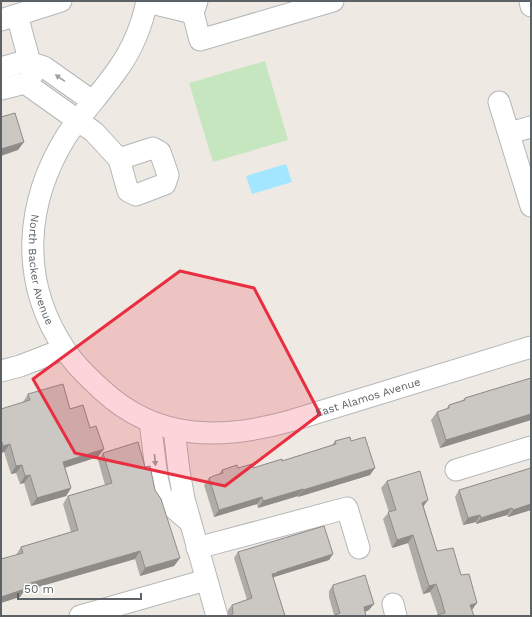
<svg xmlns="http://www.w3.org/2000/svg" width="532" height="617" font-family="'Work Sans',sans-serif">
<rect width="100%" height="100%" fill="#eeeae3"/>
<polygon fill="#c6e6bf" points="265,61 288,140 213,162 189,83"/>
<polygon fill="#a2e7ff" points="286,164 292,182 252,194 246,176"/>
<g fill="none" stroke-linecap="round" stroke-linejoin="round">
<defs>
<g id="minor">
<path id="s1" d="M147 1C142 25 133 48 118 69 102 92 83 112 67 135 25 202 19 280 64 348 74 364 88 377 102 390 157 441 222 440 290 421L531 347"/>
<polyline points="197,1 193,13 200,40 333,1"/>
<polyline points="530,1 531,6"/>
<polyline points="147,2 193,13"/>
<polyline points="17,15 33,74"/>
<polyline points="1,20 61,1"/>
<polyline points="1,68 25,61 44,67 92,101"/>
<polyline points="1,89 25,83 94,132 119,159 153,148 160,152 168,175 165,184 136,195 128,191 119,159"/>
<polyline points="499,102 531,206"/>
<polyline points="509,133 531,127"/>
<polyline points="1,371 20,366 64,349"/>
<polyline points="150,422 157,477 161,495 169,504 190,522"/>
<polyline points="174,429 179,471 184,499 217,616"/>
<polyline points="456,470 531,447"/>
<polyline points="197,548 347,508 359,548"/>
<polyline points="393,604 396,616"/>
<polyline points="80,616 206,580"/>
</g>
</defs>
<use href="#minor" stroke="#b4b7ba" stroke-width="23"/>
<use href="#minor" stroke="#fff" stroke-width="21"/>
</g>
<g fill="#afaba7">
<polygon points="531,378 531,420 440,448 431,420 437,412 446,409 449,405 463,400 465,398"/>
<polygon points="28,394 70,409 98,457 65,467 71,488 66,496 31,506 24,483 20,484 16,473 11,474 4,452 1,453 1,409 23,403 23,402"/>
<polygon points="335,441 351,441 370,475 298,497 298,496 258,508 257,504 214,517 204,485 209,478 211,478 213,476 219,474 222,470 238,468 253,468 282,461 332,445"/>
<polygon points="103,453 145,467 155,490 180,558 174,566 140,576 135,559 24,591 20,597 16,555 21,547 71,532 63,504 68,496 105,485 98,460"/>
<polygon points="531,468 531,510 508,517 507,515 476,524 476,522 463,525 455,497 459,490"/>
<polygon points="387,481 424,507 437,551 472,610 474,616 437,616 438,615 430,592 423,594 408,543 392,548 383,519 389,512 381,488"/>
<polygon points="238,552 329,560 274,577 273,578 285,616 228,616 228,610 232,605 247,600 234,558"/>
<polygon points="333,585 369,610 365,612 334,615 329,597 329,591"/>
</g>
<g fill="#8e8b88">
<polygon points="24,142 18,150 1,156 1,149"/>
<polygon points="531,414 531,420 440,448 446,440"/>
<polygon points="10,444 4,452 1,453 1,449 3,446"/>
<polygon points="104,449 98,457 58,470 63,462"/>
<polygon points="22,465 16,473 11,474 16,466"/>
<polygon points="375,468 370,475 298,497 303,490"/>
<polygon points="30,475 24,483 20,484 25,476"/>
<polygon points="71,488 66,496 31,506 37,498"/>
<polygon points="303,489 298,496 258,508 263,501"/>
<polygon points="262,497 257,504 214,517 219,510"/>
<polygon points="428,500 423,507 422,503"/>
<polygon points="531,504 531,510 508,517 513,510"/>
<polygon points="512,508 507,515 476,524 481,518"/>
<polygon points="480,515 476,522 463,525 468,518"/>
<polygon points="413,535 408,543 392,548 397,540"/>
<polygon points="140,551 135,559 24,591 20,597 1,603 1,597 24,585"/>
<polygon points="333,554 329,560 274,577 273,578 272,574 277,572"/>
<polygon points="180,558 174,566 140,576 145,568"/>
<polygon points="436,584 430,592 423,594 429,586"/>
<polygon points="477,603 472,610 470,605"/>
<polygon points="374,604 369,610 359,614 364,607"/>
</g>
<g fill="#cbc7c2" stroke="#8e8b88">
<polygon points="15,113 24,142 1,149 1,117"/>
<polygon points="531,378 531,414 446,440 437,412 449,408 449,405 465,400 465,398"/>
<polygon points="63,384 70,409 83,405 90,428 96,426 104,449 63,462 71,488 37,498 30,475 25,476 22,465 16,466 10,444 3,446 2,442 1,442 1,409 30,400 28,394"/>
<polygon points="350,437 351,441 365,437 375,468 303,490 303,489 263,501 262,497 219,510 209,478 212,477 213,476 223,473 222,470 237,465 238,468 252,464 253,468 282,459 282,461 336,444 335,441"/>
<polygon points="138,442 145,467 150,466 155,490 161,499 180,558 145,568 140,551 24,585 25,589 1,597 1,559 23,553 21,547 78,530 68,496 112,483 103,453"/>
<polygon points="531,468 531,504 513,510 512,508 481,518 480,515 468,518 459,490"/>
<polygon points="420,471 428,500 422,503 437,551 453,548 461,575 469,574 477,603 470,605 474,616 438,616 437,615 445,613 441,598 436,584 429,586 413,535 397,540 388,512 396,510 387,481"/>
<polygon points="324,526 333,554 277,572 277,573 272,574 285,616 231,616 233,613 232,605 252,598 238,552"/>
<polygon points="365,575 374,604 364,607 366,616 333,616 340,613 333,590 333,585"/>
</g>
<defs><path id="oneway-solid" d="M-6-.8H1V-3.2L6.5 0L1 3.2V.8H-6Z"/></defs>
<g fill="#9da0a2">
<use href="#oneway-solid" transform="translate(60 78) rotate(-145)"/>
<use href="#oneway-solid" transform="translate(155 460) rotate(85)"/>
</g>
<path fill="#e92e41" fill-opacity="0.2" stroke="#e92e41" stroke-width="3" stroke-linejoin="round" d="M180 271 254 288 320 414 225 486 75 453 33 379Z"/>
<g text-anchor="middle" stroke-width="4" stroke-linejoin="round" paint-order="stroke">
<g font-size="11" fill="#5b6164" stroke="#fff">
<text dy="4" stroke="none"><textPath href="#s1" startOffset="300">North Backer Avenue</textPath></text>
<text dy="4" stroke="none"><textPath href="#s1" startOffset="722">East Alamos Avenue</textPath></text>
</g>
</g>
<rect width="532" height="617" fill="none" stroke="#5b6164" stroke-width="4"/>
<path d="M18 593v6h123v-6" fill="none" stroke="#5b6164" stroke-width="2"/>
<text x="24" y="593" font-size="12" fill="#5b6164" stroke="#ffffff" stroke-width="3" paint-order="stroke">50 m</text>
</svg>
